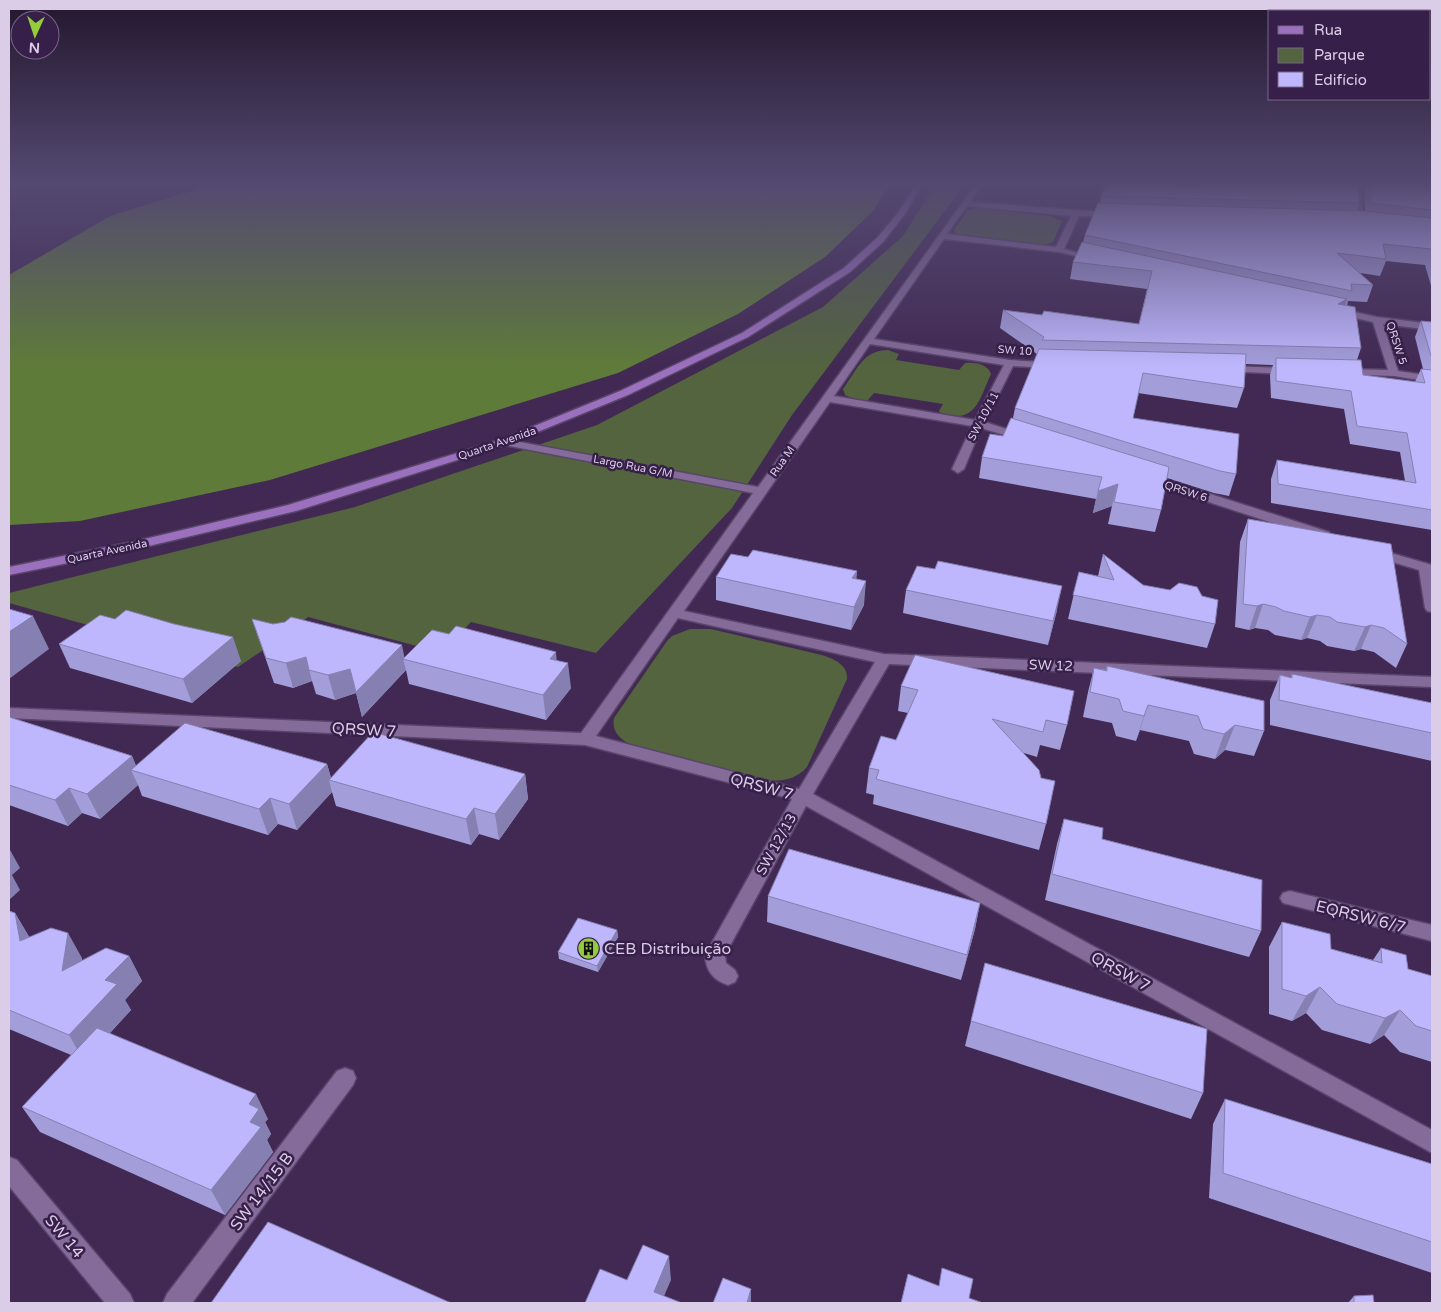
<svg xmlns="http://www.w3.org/2000/svg" width="1441" height="1312" font-family="'Varela Round',sans-serif">
<rect width="100%" height="100%" fill="#412953"/>
<g fill="#53643f">
<polygon points="930,184 965,184 792,415 732,508 596,653 471,622 458,636 428,649 308,617 294,629 238,667 9,603 9,593 355,507 597,425 823,307 903,236 929,195"/>
<polygon points="976,208 1050,216 1062,221 1053,242 1045,245 966,237 955,233 954,230 967,211"/>
<path d="M888 350 899 354 896 360 959 370 965 363C975 362 988 364 991 374 979 400 976 424 941 414L939 411 943 404 874 393 868 400H856L845 395 843 389C857 370 863 350 888 350Z"/>
<path d="M690 629H711L822 655C834 659 848 665 847 679L807 767C796 779 783 782 767 780L634 746C621 741 611 732 614 718L667 641 672 636Z"/>
</g>
<polygon fill="#5f7b3a" points="205,184 890,184 873,211 825,257 738,314 618,373 270,480 80,521 9,525 9,275 110,216 189,192"/>
<g fill="none" stroke-linecap="round" stroke-linejoin="round">
<defs>
<g id="minor">
<path d="M976 184H982L970 202 1116 213 1117 215 1113 217 1079 216 1064 249 1101 259 1097 261 1059 252 944 239 874 339 1010 360 1056 363V367L1052 368 1013 366 985 422 1028 436 1030 438 1024 441 981 428 964 469 958 473 952 469 972 426 830 402 684 611 884 654 1432 677V687L889 664 813 794 1432 1130V1153L806 806 725 955 726 963 735 970 738 976 735 982 728 985C713 980 706 971 705 955L792 799 585 745 9 718V708L581 733 753 493 504 445 498 442 500 440 504 439 758 487ZM967 206 1071 216 1056 247 947 234ZM870 344 1004 365 975 420 834 396ZM678 618 875 662 799 789 596 736Z"/>
<polygon points="1311,184 1328,184 1385,191 1389,193 1385,195 1362,192 1364,222 1360,224 1356,222 1354,191 1314,186"/>
<polygon points="1336,308 1377,317 1432,324 1432,330 1383,324 1398,371 1432,376 1432,382 1394,376 1338,374 1338,370 1342,369 1388,370 1373,322 1333,313 1331,311"/>
<polygon points="1225,366 1292,368 1297,371 1292,374 1221,371 1221,367"/>
<polygon points="1148,474 1329,532 1330,535 1324,539 1319,538 1144,481 1142,478 1144,475"/>
<polygon points="1374,548 1432,565 1432,612 1427,611 1425,608 1419,570 1369,555 1367,552"/>
<polygon points="1290,891 1432,925 1432,941 1283,903 1280,898 1283,893"/>
<polygon points="345,1068 353,1071 356,1078 353,1085 192,1303 163,1303 167,1294 337,1071"/>
<polygon points="9,1157 17,1160 130,1294 134,1303 105,1303 9,1186"/>
</g>
<polygon id="major" points="916,184 922,184 905,214 883,242 850,272 748,337 628,395 508,444 296,511 132,550 9,575 9,567 132,542 288,505 500,440 620,391 742,333 844,268 877,238 898,213"/>
</defs>
<use href="#minor" stroke="#594569" stroke-width="3"/>
<use href="#major" stroke="#594569" stroke-width="3"/>
<use href="#minor" fill="#846b9a" fill-rule="evenodd"/>
<use href="#major" fill="#9b70be" fill-rule="evenodd"/>
</g>
<g fill="#a39dda" fill-rule="evenodd">
<path d="M1198 184H1432V289L1425 265 1386 261 1380 276 1360 273 1373 285 1367 302 1348 301 1347 306 1361 348 1357 360 1363 375 1415 382 1421 369H1423L1415 337 1421 321 1432 322V530L1271 503V479L1277 460 1405 481 1400 452 1350 444 1344 409 1271 398 1270 375 1273 365 1246 364 1244 388 1237 408 1138 393 1133 418 1236 474 1229 496 1214 493 1167 478 1161 510 1155 532 1108 524 1112 506 1093 513 1096 499 979 478 982 457 1003 436 1013 418 1015 408 1037 354 1000 328 1003 310 1042 315 1139 324 1147 289 1070 279 1073 262 1083 242 1085 235 1100 203 1101 196 1197 186ZM1358 187 1366 188 1364 195 1365 211 1357 210 1359 203Z"/>
<polygon points="1248,519 1407,644 1396,668 1374,652 1361,649 1354,651 1327,646 1320,641 1307,638 1301,640 1275,635 1268,630 1255,628 1249,630 1235,627 1240,542"/>
<polygon points="1103,554 1143,585 1215,624 1207,648 1068,619 1079,572 1098,576"/>
<polygon points="748,557 857,571 856,579 864,605 851,630 716,600 716,577"/>
<polygon points="906,590 1057,610 1048,645 903,613"/>
<polygon points="252,619 405,658 557,660 571,688 546,720 409,684 406,670 362,717 356,693 335,700 316,694 312,681 293,688 274,683"/>
<polygon points="59,644 241,661 192,703 70,668"/>
<polygon points="1107,666 1264,731 1254,756 1225,750 1215,759 1194,754 1189,741 1140,730 1136,741 1116,736 1112,723 1083,717 1088,692 1094,668 1106,670"/>
<polygon points="1292,674 1432,703 1432,761 1270,725 1270,700 1280,675 1291,678"/>
<polygon points="901,686 1067,725 1060,750 1040,745 1037,757 1024,753 1046,824 1039,850 873,804 874,795 866,793 869,768 896,740 908,713 898,711"/>
<polygon points="9,717 132,756 136,766 327,764 331,778 525,774 528,799 499,840 479,834 471,845 336,806 332,792 297,830 278,824 268,835 142,796 138,785 100,819 82,813 68,826 9,805"/>
<polygon points="1064,819 1102,839 1261,931 1249,957 1045,900 1057,844"/>
<polygon points="768,896 980,903 975,929 961,980 767,922"/>
<polygon points="9,911 15,913 29,937 82,958 82,960 129,956 142,981 125,1000 131,1010 110,1033 268,1119 265,1122 271,1134 267,1140 273,1152 225,1215 40,1132 22,1107 71,1055 9,1029"/>
<polygon points="1282,922 1331,949 1373,960 1381,948 1408,969 1432,976 1432,1062 1400,1052 1384,1035 1370,1044 1322,1030 1306,1013 1292,1021 1269,1014 1269,947"/>
<polygon points="617,930 618,937 598,972 559,959 558,952"/>
<polygon points="985,963 1203,1093 1191,1119 965,1046"/>
<polygon points="1225,1099 1432,1164 1432,1273 1209,1198 1213,1124"/>
<polygon points="1354,1296 1374,1303 1348,1303"/>
</g>
<g fill="#8580b1">
<polygon points="1347,299 1341,317 1338,304"/>
<polygon points="1118,484 1112,506 1093,513 1098,491"/>
<polygon points="857,571 855,594 852,578"/>
<polygon points="866,581 864,605 851,630 854,607"/>
<polygon points="1062,586 1057,610 1048,645 1053,621"/>
<polygon points="1263,604 1255,628 1249,630 1257,606"/>
<polygon points="1317,615 1307,638 1301,640 1310,617"/>
<polygon points="33,616 49,649 9,679 9,632"/>
<polygon points="1371,625 1361,649 1354,651 1365,627"/>
<polygon points="233,637 241,661 192,703 183,679"/>
<polygon points="402,645 405,660 403,659 406,670 362,717 356,692"/>
<polygon points="556,652 558,676 568,663 571,688 546,720 543,695 550,659"/>
<polygon points="306,657 312,681 293,688 286,663"/>
<polygon points="350,669 356,693 335,700 328,675"/>
<polygon points="1148,705 1140,730 1136,741 1144,716"/>
<polygon points="1235,725 1225,750 1215,759 1224,734"/>
<polygon points="132,756 139,773 131,770 138,785 100,819 87,794"/>
<polygon points="327,764 332,781 329,780 332,792 297,830 289,804"/>
<polygon points="525,774 528,799 499,840 495,814"/>
<polygon points="69,788 82,813 68,826 55,800"/>
<polygon points="270,798 278,824 268,835 259,809"/>
<polygon points="474,808 479,834 471,845 466,819"/>
<polygon points="9,848 20,868 12,875 20,890 9,900"/>
<polygon points="980,903 975,929 961,980 967,955"/>
<polygon points="15,913 30,938 20,941"/>
<polygon points="617,930 618,937 598,972 597,966"/>
<polygon points="68,933 82,958 77,996 62,971"/>
<polygon points="129,956 142,981 125,1000 131,1010 84,1061 69,1035 105,980"/>
<polygon points="1320,987 1306,1013 1292,1021 1306,996"/>
<polygon points="1400,1010 1384,1035 1370,1044 1385,1018"/>
<polygon points="256,1094 268,1119 265,1122 271,1134 267,1140 273,1152 225,1215 211,1190 250,1122 249,1104"/>
<polygon points="669,1256 671,1280 661,1303 654,1292"/>
<polygon points="751,1289 751,1303 747,1303"/>
</g>
<g fill="#beb7fd" stroke="#8580b1">
<polygon points="1200,184 1358,184 1359,203 1101,196 1106,185 1200,186"/>
<polygon points="1369,184 1401,184 1432,187 1432,210 1371,203"/>
<polygon points="1098,203 1365,211 1432,218 1432,253 1431,249 1383,244 1386,259 1337,253 1373,285 1351,284 1352,291 1085,235"/>
<polygon points="1082,242 1347,299 1338,304 1355,307 1361,348 1042,340 1044,337 1003,310 1042,315 1044,311 1139,324 1152,271 1073,262"/>
<polygon points="1421,321 1432,322 1432,356 1431,356"/>
<polygon points="1039,349 1246,354 1244,388 1143,373 1133,418 1239,434 1236,474 1220,471 1015,408"/>
<polygon points="1276,358 1361,360 1363,375 1425,383 1421,369 1432,370 1432,510 1278,484 1277,460 1416,483 1407,433 1357,426 1351,391 1276,381"/>
<polygon points="1011,418 1169,467 1161,510 1114,502 1118,484 1098,491 1102,477 982,457 990,434 1003,436"/>
<polygon points="1248,519 1391,544 1407,644 1384,628 1371,625 1365,627 1337,622 1330,617 1317,615 1310,617 1284,611 1276,607 1263,604 1257,606 1243,604"/>
<polygon points="753,550 857,571 852,578 866,581 854,607 716,577 731,554 748,557"/>
<polygon points="1103,554 1143,585 1170,590 1179,583 1197,587 1202,596 1218,600 1215,624 1073,595 1079,572 1114,580"/>
<polygon points="938,561 1062,586 1053,621 906,590 917,566 935,569"/>
<polygon points="9,609 33,616 9,632"/>
<polygon points="126,610 174,624 233,637 183,679 59,644 100,615 115,619"/>
<polygon points="291,617 402,645 356,692 350,669 328,675 309,670 306,657 286,663 266,658 252,619 273,624 285,622"/>
<polygon points="456,626 556,652 550,659 568,663 543,695 403,659 432,630 449,634"/>
<polygon points="915,655 1074,691 1067,725 1046,720 1043,732 992,719 1039,770 1041,778 1055,781 1046,824 876,779 879,770 869,768 881,736 896,740 918,690 901,686"/>
<polygon points="1107,666 1264,701 1264,731 1235,725 1224,734 1203,729 1198,716 1148,705 1144,716 1123,711 1119,699 1090,692 1094,668 1107,671"/>
<polygon points="1292,674 1432,703 1432,733 1279,700 1280,675 1292,678"/>
<polygon points="9,717 132,756 87,794 69,788 55,800 9,785"/>
<polygon points="185,723 327,764 289,804 270,798 259,809 131,770"/>
<polygon points="373,732 525,774 495,814 474,808 466,819 329,780"/>
<polygon points="1064,819 1103,828 1102,839 1262,880 1261,931 1052,874"/>
<polygon points="789,849 980,903 967,955 768,896"/>
<polygon points="9,911 15,913 20,941 51,928 68,933 62,971 106,948 129,956 105,980 117,984 69,1035 9,1010"/>
<polygon points="578,918 617,930 597,966 558,952"/>
<polygon points="1282,922 1330,934 1331,949 1382,963 1381,948 1406,955 1408,969 1432,976 1432,1031 1416,1026 1400,1010 1385,1018 1337,1004 1320,987 1306,996 1282,989"/>
<polygon points="985,963 1207,1029 1203,1093 971,1021"/>
<polygon points="97,1028 256,1094 249,1104 259,1109 250,1122 261,1127 211,1190 22,1107"/>
<polygon points="1225,1099 1432,1164 1432,1242 1223,1173"/>
<polygon points="268,1222 451,1303 211,1303"/>
<polygon points="643,1245 669,1256 654,1292 682,1303 585,1303 600,1269 627,1280"/>
<polygon points="942,1268 973,1279 969,1298 983,1303 901,1303 908,1274 939,1286"/>
<polygon points="723,1278 751,1289 747,1303 713,1303"/>
<polygon points="1373,1295 1374,1303 1354,1303 1354,1296"/>
</g>
<linearGradient id="sky" x2="0" y2="1"><stop stop-color="#24172e"/><stop offset="0.5" stop-color="#544971"/><stop offset="1" stop-color="#544971" stop-opacity="0"/></linearGradient>
<rect width="1441" height="367" fill="url(#sky)"/>
<defs>
<symbol id="building-disc" viewBox="-11 -11 22 22"><circle r="9.5" fill="#94cc3c" stroke="#361f48"/><path d="M-4-6H4V6H1V3H-1V6H-4ZM-2.5-4.3h1.7v1.8h-1.7ZM.8-4.3h1.7v1.8H.8ZM-2.5-1h1.7V.8h-1.7ZM.8-1h1.7V.8H.8Z" fill="#111"/></symbol>
</defs>
<g fill-rule="evenodd">
<use href="#building-disc" x="576" y="936" width="25" height="25"/>
</g>
<g text-anchor="middle" stroke-width="5" stroke-linejoin="round" paint-order="stroke">
<g font-size="11" fill="#dbcde7" stroke="#361f48">
<text transform="translate(1397 343) rotate(72)" y="4">QRSW 5</text>
<text transform="translate(1015 350) rotate(4)" y="4">SW 10</text>
<text transform="translate(983 416) rotate(-62)" y="4">SW 10/11</text>
<text transform="translate(497 443) rotate(-19)" y="4">Quarta Avenida</text>
<text transform="translate(782 461) rotate(-55)" y="4">Rua M</text>
<text transform="translate(633 466) rotate(11)" y="4">Largo Rua G/M</text>
<text transform="translate(1186 491) rotate(18)" y="4">QRSW 6</text>
<text transform="translate(107 551) rotate(-12)" y="4">Quarta Avenida</text>
</g>
<g font-size="14" fill="#dbcde7" stroke="#361f48">
<text transform="translate(1051 665) rotate(2)" y="5">SW 12</text>
<text transform="translate(776 844) rotate(-61)" y="5">SW 12/13</text>
</g>
<g font-size="16" fill="#dbcde7" stroke="#361f48">
<text transform="translate(364 729) rotate(3)" y="6">QRSW 7</text>
<text transform="translate(762 786) rotate(15)" y="6">QRSW 7</text>
<text transform="translate(1361 916) rotate(14)" y="6">EQRSW 6/7</text>
<text transform="translate(1121 971) rotate(29)" y="6">QRSW 7</text>
<text transform="translate(261 1191) rotate(-53)" y="6">SW 14/15 B</text>
<text transform="translate(65 1236) rotate(50)" y="6">SW 14</text>
</g>
<g font-size="16" fill="#dbcde7" stroke="#361f48" text-anchor="start">
<text x="604" y="954">CEB Distribuição</text>
</g>
</g>
<rect width="1441" height="1312" fill="none" stroke="#dbcde7" stroke-width="20"/>
<rect x="1268" y="10" width="162" height="90" fill="#361f48" stroke="#786588"/>
<rect x="1278" y="26" width="25" height="8" fill="#9b70be" stroke="#786588"/>
<text x="1314" y="35" font-size="15" fill="#dbcde7">Rua</text>
<rect x="1278" y="48" width="25" height="15" fill="#53643f" stroke="#786588"/>
<text x="1314" y="60" font-size="15" fill="#dbcde7">Parque</text>
<rect x="1278" y="72" width="25" height="15" fill="#beb7fd" stroke="#786588"/>
<text x="1314" y="85" font-size="15" fill="#dbcde7">Edifício</text>
<g transform="translate(35 35) rotate(183)"><circle r="24" fill="#361f48" stroke="#786588"/>
<path d="M0-4L9 19L0 12L-9 19Z" fill="#94cc3c"/>
<text y="-8" font-size="14" font-weight="bold" text-anchor="middle" fill="#dbcde7">N</text>
</g>
</svg>
